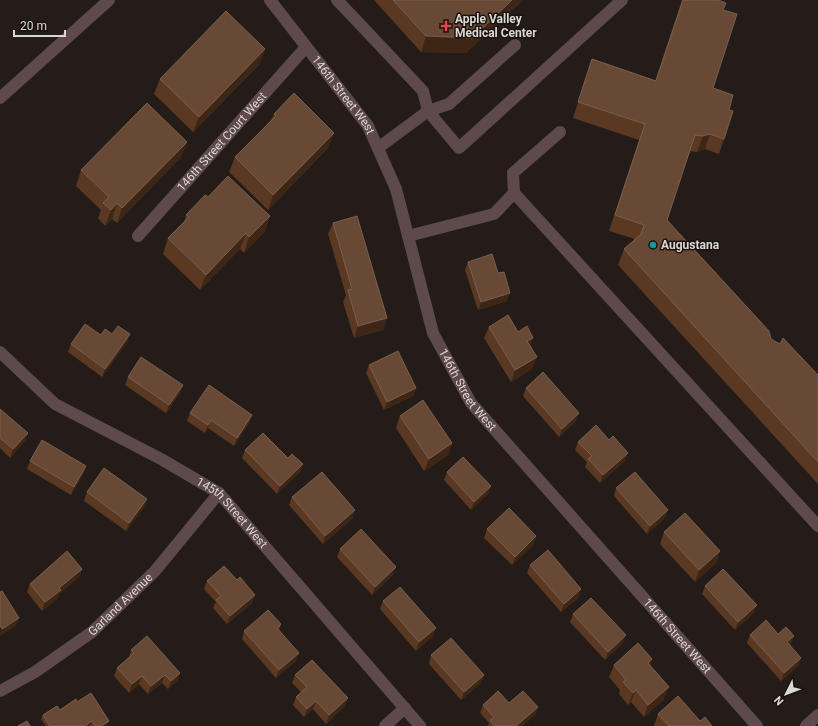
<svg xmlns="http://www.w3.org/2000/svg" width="818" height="726" font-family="Roboto,sans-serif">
<rect width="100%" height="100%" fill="#241c18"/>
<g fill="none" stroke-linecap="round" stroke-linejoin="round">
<g stroke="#5e494d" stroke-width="12">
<path id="s1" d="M270 0 368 126 396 189 433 333 471 403 757 726"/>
<polyline points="337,0 423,91 428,111 378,148"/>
<polyline points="515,45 449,104 428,111 459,148 622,0"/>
<polyline points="0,98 109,0"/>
<polyline points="514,193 513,173 560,132"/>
<path id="s2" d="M138 236 306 47"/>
<polyline points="408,236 494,214 514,193 818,526"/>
<path id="s3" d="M0 352 55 404 161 459 219 493 420 726"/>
<path id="s4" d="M0 691 35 672 92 632 155 571 219 493"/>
<polyline points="385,726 405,708"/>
<polyline points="806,726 818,715"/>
</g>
</g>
<g fill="#5a3822">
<polygon points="374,0 523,0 466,53 421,52"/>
<polygon points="682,0 718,0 723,10 713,88 729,110 724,139 719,154 705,149 697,152 689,151 667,220 771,339 818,375 818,484 618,265 624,249 635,239 609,231 639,140 573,118 592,59 655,81"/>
<polygon points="265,49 259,65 193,132 154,94 160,79"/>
<polygon points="274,114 334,133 328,148 268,210 229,172 235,157 271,120"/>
<polygon points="187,142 181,157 117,223 112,219 105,226 98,218 101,210 76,186 81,170"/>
<polygon points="208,197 270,216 265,231 244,253 240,249 200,290 163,254 168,238 184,222 186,215"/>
<polygon points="333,223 387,318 383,330 354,338 343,302 346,295 328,234"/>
<polygon points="468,262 507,301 478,310 465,270"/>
<polygon points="489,327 518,332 530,346 532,369 511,382 484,338"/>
<polygon points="112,334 130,334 127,342 102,377 68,352 71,344 101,335"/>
<polygon points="369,365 416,388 413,396 384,410 366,373"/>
<polygon points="128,377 183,385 180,393 166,413 125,385"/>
<polygon points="526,388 579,413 576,421 559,437 523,396"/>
<polygon points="0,409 25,441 10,458 0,448"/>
<polygon points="190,413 249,423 234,446 208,428 205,433 187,421"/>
<polygon points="400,416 452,443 448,455 424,471 396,428"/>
<polygon points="578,442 625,461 600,483 585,467 587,462 575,450"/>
<polygon points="245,450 288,458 303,464 300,472 277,494 242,458"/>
<polygon points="30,461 86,466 83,474 71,495 27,469"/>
<polygon points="447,472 491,486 488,494 471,510 444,480"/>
<polygon points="616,488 665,518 647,534 614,496"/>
<polygon points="87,492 144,507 126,531 84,501"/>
<polygon points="292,497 353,518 323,544 289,505"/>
<polygon points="487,529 536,536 533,545 512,565 484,538"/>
<polygon points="664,532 720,551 716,563 695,582 660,544"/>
<polygon points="340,549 393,575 372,595 337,557"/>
<polygon points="530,565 579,597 561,612 527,573"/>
<polygon points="82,569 79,577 59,594 58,598 42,611 27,592 30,584"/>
<polygon points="207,581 252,603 227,624 213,608 216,602 204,589"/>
<polygon points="705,586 754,613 735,630 702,594"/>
<polygon points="383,601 433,636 416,651 380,609"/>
<polygon points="573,614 623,643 605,660 570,622"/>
<polygon points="281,624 279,630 296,661 276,678 242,639 244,631"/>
<polygon points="778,634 791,644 790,645 801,658 798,666 781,681 747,643 750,635"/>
<polygon points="131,650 180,673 177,681 168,689 162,683 148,694 139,684 129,693 114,676 117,668 129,658"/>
<polygon points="431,655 484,675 481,683 461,700 429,664"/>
<polygon points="652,659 650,666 664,699 644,717 631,702 628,705 619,694 620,690 609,677 614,665"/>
<polygon points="295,675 345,706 326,724 313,709 304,717 293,705 296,697 301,692 292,683"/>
<polygon points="77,702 107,725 106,726 91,726 91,725 90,726 46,726 41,719 43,715 60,710"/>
<polygon points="509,703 538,707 535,715 522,726 488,726 489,723 480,713 483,705"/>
<polygon points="658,714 700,721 712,726 654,726"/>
</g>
<g fill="#3e2616">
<polygon points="512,0 523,0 466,53 421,52 426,36"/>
<polygon points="265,49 259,65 193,132 199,117"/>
<polygon points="334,133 328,148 268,210 273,195"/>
<polygon points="710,134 705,149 697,152 703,136"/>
<polygon points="187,142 181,157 117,223 122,208"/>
<polygon points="117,203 112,219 105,226 111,210"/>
<polygon points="270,216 265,231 244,253 249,237"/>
<polygon points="246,233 240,249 200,290 206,275"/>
<polygon points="510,293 507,301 478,310 481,302"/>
<polygon points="387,318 383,330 354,338 358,326"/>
<polygon points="130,334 127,342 102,377 105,369"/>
<polygon points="533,338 529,349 527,341"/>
<polygon points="537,357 532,369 511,382 515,370"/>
<polygon points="183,385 180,393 166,413 169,405"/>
<polygon points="416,388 413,396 384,410 387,402"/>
<polygon points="579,413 576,421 559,437 562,429"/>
<polygon points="252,415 249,423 234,446 237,438"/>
<polygon points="211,420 208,428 205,433 208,425"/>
<polygon points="28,433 25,441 10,458 13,449"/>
<polygon points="452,443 448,455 424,471 429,459"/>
<polygon points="628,453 625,461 600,483 603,475"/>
<polygon points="303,464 300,472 277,494 280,486"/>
<polygon points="86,466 83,474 71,495 74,487"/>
<polygon points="491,486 488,494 471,510 474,502"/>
<polygon points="147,499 144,507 126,531 129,523"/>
<polygon points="355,510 353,518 323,544 325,536"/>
<polygon points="668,510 665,518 647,534 650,526"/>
<polygon points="536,536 533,545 512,565 515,557"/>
<polygon points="720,551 716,563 695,582 699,570"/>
<polygon points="396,567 393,575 372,595 375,587"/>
<polygon points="82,569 79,577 59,594 58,598 42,611 45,602 59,588"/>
<polygon points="581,589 579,597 561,612 564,604"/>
<polygon points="255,595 252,603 227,624 230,616"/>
<polygon points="757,605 754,613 735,630 738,622"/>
<polygon points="19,618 16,626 0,636 0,633 2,629"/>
<polygon points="436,628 433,636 416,651 419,642"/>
<polygon points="626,635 623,643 605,660 608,652"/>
<polygon points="794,636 791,644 784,650 787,642"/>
<polygon points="299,653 296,661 276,678 279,670"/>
<polygon points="801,658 798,666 781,681 784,673"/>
<polygon points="652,659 648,671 648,663"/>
<polygon points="180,673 177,681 168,689 171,681"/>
<polygon points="165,675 162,683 148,694 151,686"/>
<polygon points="484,675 481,683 461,700 464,692"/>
<polygon points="142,676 139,684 129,693 132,684"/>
<polygon points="669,687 664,699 644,717 648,705"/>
<polygon points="636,690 631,702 628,705 633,693"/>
<polygon points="348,698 345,706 326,724 329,715"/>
<polygon points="316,701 313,709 304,717 307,709"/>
<polygon points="538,707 535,715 522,726 516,726"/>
<polygon points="92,721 91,725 85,726"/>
<polygon points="109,721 107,725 106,726 101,726"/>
</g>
<g fill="#684935" stroke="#7a5f4e">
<polygon points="393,0 512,0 472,38 426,36"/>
<polygon points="683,0 718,0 726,3 723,10 737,14 713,88 733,95 729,110 733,111 724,139 710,134 703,136 695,135 667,220 769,331 771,339 780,344 783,338 818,375 818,462 624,249 641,234 644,225 615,215 645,124 578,102 592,59 656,81"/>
<polygon points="226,11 265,49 199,117 160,79"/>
<polygon points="294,93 334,133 273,195 235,157 276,116 274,114"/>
<polygon points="147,103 187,142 122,208 117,203 111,210 103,203 109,197 81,170"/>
<polygon points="228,176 270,216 249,237 246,233 206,275 168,238 189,217 186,215 205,195 208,197"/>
<polygon points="357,216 387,318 358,326 348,290 352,289 333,223"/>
<polygon points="492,254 498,273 504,272 510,293 481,302 468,262"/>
<polygon points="508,315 518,332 527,326 533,338 527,341 537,357 515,370 489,327"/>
<polygon points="85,324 101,335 105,329 112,334 118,326 130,334 105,369 71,344"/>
<polygon points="398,351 416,388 387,402 369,365"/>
<polygon points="141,357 183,385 169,405 128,377"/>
<polygon points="543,372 579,413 562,429 526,388"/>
<polygon points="209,385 252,415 237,438 211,420 208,425 190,413"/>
<polygon points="423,400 452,443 429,459 400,416"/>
<polygon points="0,409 28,433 13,449 0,438"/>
<polygon points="596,425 609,440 613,436 628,453 603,475 588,459 592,456 578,442"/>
<polygon points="263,433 288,458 292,454 303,464 280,486 245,450"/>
<polygon points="42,440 86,466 74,487 30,461"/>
<polygon points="463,457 491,486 474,502 447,472"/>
<polygon points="104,468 147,499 129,523 87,492"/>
<polygon points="322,472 355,510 325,536 292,497"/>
<polygon points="635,472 668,510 650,526 616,488"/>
<polygon points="509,508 536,536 515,557 487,529"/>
<polygon points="685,513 720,551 699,570 664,532"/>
<polygon points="361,529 396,567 375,587 340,549"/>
<polygon points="548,550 581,589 564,604 530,565"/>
<polygon points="67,551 82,569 59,588 61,590 45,602 30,584"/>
<polygon points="224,566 237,580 240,577 255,595 230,616 216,600 221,596 207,581"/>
<polygon points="723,569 757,605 738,622 705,586"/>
<polygon points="400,587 436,628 419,642 383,601"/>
<polygon points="2,591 19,618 2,629 0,626 0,592"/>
<polygon points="591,598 626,635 608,652 573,614"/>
<polygon points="268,610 281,624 277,628 299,653 279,670 244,631"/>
<polygon points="766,620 778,634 786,627 794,636 787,642 801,658 784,673 750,635"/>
<polygon points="147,636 180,673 171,681 165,675 151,686 142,676 132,684 117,668 134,653 131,650"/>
<polygon points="451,638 484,675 464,692 431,655"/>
<polygon points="638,643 652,659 648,663 669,687 648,705 636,690 633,693 623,682 626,680 614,665"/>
<polygon points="312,660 348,698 329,715 316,701 307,709 296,697 307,687 295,675"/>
<polygon points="498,691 509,703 523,691 538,707 516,726 495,726 490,720 494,717 483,705"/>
<polygon points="91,693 109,721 101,726 95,726 92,721 85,726 50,726 43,715 57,706 60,710 76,699 77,702"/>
<polygon points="678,696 700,721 705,717 712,726 669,726 658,714"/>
<polygon points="27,721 30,726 18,726"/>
</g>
<path fill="#e0444e" stroke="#1b130f" stroke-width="1.5" d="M444 20h4v4h4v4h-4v4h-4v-4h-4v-4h4z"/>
<circle fill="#0f9aa8" stroke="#1b130f" stroke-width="1.5" cx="653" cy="245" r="4"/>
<g text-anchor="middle" stroke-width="3" stroke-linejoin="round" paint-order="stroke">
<g font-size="12" font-weight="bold" fill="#ddd7d4" stroke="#1b130f" text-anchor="start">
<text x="455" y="23">Apple Valley<tspan x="455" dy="14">Medical Center</tspan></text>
<text x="661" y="249">Augustana</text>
</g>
<g font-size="12" fill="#ddd7d4" stroke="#1b130f">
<text dy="4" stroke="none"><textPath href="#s1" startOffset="120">146th Street West</textPath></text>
<text dy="4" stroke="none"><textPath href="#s2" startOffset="126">146th Street Court West</textPath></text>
<text dy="4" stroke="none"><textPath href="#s1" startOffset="444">146th Street West</textPath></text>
<text dy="4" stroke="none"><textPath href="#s3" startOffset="285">145th Street West</textPath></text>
<text dy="4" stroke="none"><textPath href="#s4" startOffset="149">Garland Avenue</textPath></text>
<text dy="4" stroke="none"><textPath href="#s1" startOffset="768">146th Street West</textPath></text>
</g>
</g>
<g transform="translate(786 694) rotate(228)" stroke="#1b130f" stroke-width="3" paint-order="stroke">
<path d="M0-3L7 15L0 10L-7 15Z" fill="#ddd7d4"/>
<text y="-6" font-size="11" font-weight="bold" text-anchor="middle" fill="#ddd7d4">N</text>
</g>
<path d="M14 30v6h51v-6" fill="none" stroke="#ddd7d4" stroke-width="2"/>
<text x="20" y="30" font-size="12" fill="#ddd7d4" stroke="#1b130f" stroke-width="3" paint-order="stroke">20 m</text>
</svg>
